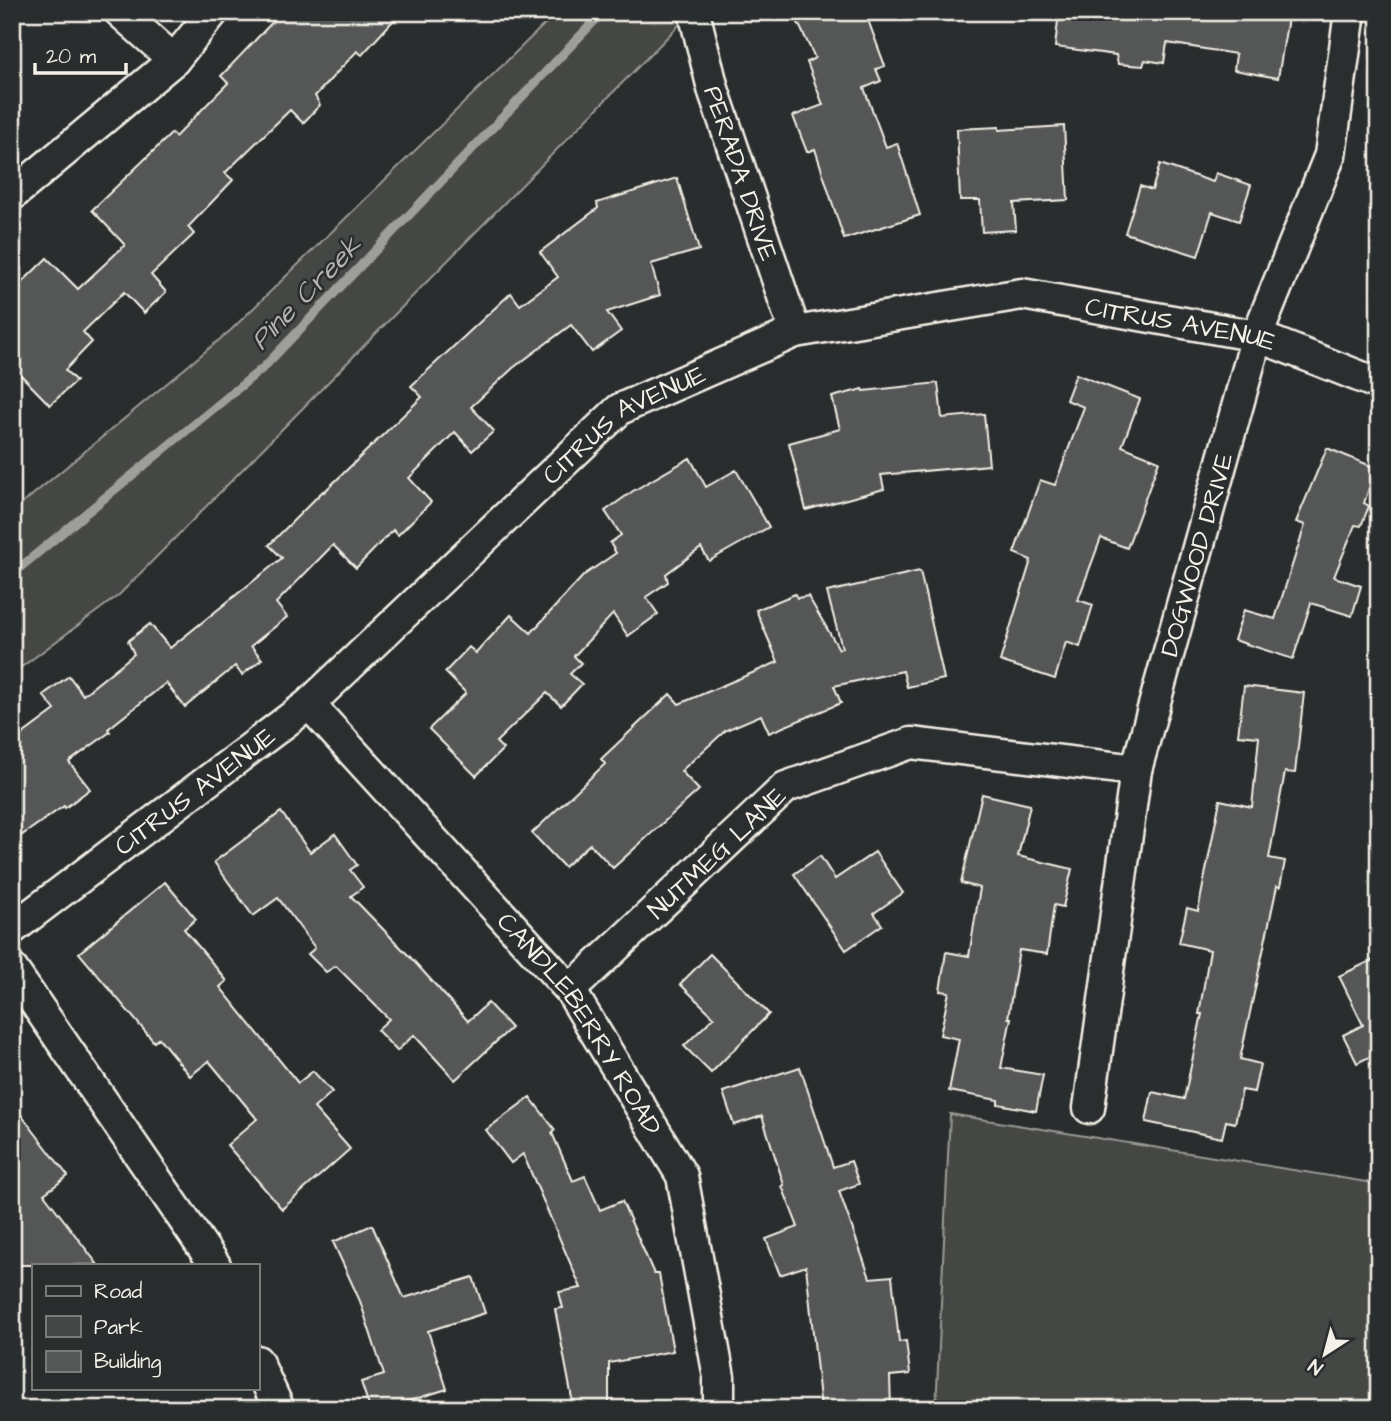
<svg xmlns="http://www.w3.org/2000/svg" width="1391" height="1421" font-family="'Architects Daughter',sans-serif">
<rect width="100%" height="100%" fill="#2a2d2e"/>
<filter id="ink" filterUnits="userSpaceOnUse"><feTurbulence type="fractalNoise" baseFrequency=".0143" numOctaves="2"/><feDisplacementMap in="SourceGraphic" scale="14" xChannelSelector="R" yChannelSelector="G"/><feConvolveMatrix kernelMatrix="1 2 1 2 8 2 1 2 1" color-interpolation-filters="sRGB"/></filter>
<g filter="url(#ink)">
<g fill="#444645" stroke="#9c9c96" stroke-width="2">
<polygon points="557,12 692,12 119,595 12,674 12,512 231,330"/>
<polygon points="950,1114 1379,1184 1379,1409 936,1409"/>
</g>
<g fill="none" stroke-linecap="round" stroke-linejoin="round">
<polyline stroke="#9f9f9a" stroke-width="9" points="12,574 264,367 603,12"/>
</g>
<g fill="#555756" stroke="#f4f1e8" stroke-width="2">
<polygon points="282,12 401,12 362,55 357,51 315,96 320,105 303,123 290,110 225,173 233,180 188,227 194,234 151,275 166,292 144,313 124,292 83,332 92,342 65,370 76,381 50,405 12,366 12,292 47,258 78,289 125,245 92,210 172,133 175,137 228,83 221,76"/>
<polygon points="793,12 865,12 885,66 876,69 881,81 864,88 886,147 897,143 920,215 844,239 815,149 807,152 793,116 823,105 807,62 815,58"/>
<polygon points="1059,12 1289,12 1278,78 1234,70 1236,54 1167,43 1164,63 1145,60 1143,66 1118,64 1116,55 1055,47"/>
<polygon points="1064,126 1068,200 1014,203 1016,230 982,232 980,200 960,200 957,129 999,127 999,130"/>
<polygon points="1160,164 1213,182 1216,173 1251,185 1239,221 1212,212 1198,256 1125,233 1140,186 1152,190"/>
<polygon points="677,178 699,250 651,264 660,295 607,312 621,331 592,352 571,325 513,368 471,407 494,431 472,451 455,432 409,478 431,502 398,535 393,530 356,568 333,545 276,603 287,617 251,646 262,659 242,675 235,666 185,707 166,683 108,729 110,732 69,762 90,789 65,808 64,806 12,842 12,742 55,710 43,695 69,676 83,695 134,654 128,641 150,624 170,648 282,558 269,545 323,491 324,492 422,397 411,386 511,293 520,305 558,277 540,252 598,208 597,203"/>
<polygon points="1076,374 1140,399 1122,446 1159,461 1127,548 1101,538 1078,600 1093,605 1080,647 1066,642 1055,679 1000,661 1031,560 1014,553 1040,480 1055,485 1084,407 1066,400"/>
<polygon points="938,383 942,418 984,414 989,465 881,475 884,489 806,510 789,443 840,429 832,397 863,389 864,391"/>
<polygon points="1327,448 1376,468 1364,503 1369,506 1361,526 1355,525 1334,577 1361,586 1352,616 1311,603 1293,659 1234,640 1244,610 1275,619 1305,525 1296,522"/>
<polygon points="690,458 706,487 736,470 769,527 709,561 701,548 666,574 668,582 646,597 658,614 628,636 613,614 574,656 581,663 570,674 582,684 561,706 547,693 496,742 503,749 476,776 429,729 466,693 445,672 469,647 476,653 511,615 531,633 584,575 616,553 610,543 621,535 605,511 633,491"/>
<polygon points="920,571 944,679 907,687 903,671 834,686 841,703 769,733 761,715 726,730 681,771 699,790 613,868 590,844 564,867 532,833 605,764 601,759 670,694 679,704 778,662 756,610 795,594 797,598 808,596 839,649 842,648 827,592"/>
<polygon points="1244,686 1304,693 1295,773 1285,772 1269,858 1285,861 1280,887 1277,886 1240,1059 1260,1064 1254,1092 1242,1090 1235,1123 1226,1121 1222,1138 1146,1122 1152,1092 1184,1099 1202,1014 1199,1014 1210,950 1179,943 1187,908 1198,911 1220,800 1252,807 1259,737 1238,735"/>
<polygon points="982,794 1030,805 1018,856 1072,869 1063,907 1054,905 1047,954 1019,950 1008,1018 1011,1018 1001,1068 1043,1075 1036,1111 998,1104 998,1100 949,1091 959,1039 940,1035 949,992 940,991 946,952 969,956 980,888 961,883"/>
<polygon points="281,812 310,852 335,834 357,865 350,870 363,887 351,896 411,958 468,1021 488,1003 511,1028 455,1080 414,1035 397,1051 377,1030 389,1019 336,966 326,972 308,954 315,948 278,898 253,916 214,862"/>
<polygon points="875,852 903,893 874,913 882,925 846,950 794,874 820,856 835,879"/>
<polygon points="165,882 196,919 184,929 227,981 220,987 298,1083 313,1071 332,1092 314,1108 350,1149 282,1209 227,1145 257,1119 209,1061 190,1076 159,1038 154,1042 79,953"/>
<polygon points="710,954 769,1014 711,1073 684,1046 714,1017 680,984"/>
<polygon points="1379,957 1379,1056 1377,1053 1357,1063 1343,1035 1363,1025 1339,976"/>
<polygon points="800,1067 833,1167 851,1161 859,1184 839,1191 870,1278 892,1276 899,1342 906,1341 910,1374 890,1376 891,1409 821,1409 806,1266 780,1275 766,1239 798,1227 782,1186 784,1185 762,1116 734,1125 723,1092"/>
<polygon points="530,1097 555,1130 552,1133 573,1181 585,1176 600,1210 622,1201 654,1274 659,1274 673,1351 609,1363 609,1409 574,1409 555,1309 563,1308 559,1292 581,1288 523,1154 511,1163 486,1130"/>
<polygon points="12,1103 68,1176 44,1194 98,1265 12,1265"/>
<polygon points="372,1225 404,1298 473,1277 485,1313 428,1331 447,1389 383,1409 370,1409 361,1382 384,1375 360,1301 333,1242"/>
</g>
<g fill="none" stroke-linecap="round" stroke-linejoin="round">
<defs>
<g id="minor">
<polyline points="120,12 174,60"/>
<path id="s1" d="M694 12 713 89 795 332"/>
<polyline points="12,195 174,60 213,12"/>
<path id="s2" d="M309 704 570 990 682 1176 719 1377V1409"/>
<path id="s3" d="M12 929 309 704 620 409 795 332 1022 294 1257 336 1379 384"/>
<polyline points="12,969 215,1265"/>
<path id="s4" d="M570 990 786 787 911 743 1136 770"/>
<path id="s5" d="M1089 1108 1136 770 1257 336 1330 155 1350 12"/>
<polyline points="257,1361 279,1409"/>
</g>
</defs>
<use href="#minor" stroke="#f4f1e8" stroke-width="35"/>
<use href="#minor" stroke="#2a2d2e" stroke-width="30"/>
</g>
</g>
<g text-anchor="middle" stroke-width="5" stroke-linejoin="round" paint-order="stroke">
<g font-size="26" fill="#f4f1e8" stroke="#2a2d2e">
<text dy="9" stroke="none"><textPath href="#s1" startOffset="168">PERADA DRIVE</textPath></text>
<text dy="9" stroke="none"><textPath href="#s3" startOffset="1384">CITRUS AVENUE</textPath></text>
<text dy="9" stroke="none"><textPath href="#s3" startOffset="796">CITRUS AVENUE</textPath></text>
<text dy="9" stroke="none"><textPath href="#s5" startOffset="565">DOGWOOD DRIVE</textPath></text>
<text dy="9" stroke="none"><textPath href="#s3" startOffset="229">CITRUS AVENUE</textPath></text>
<text dy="9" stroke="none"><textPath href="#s4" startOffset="201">NUTMEG LANE</textPath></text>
<text dy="9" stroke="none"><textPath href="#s2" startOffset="420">CANDLEBERRY ROAD</textPath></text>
</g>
<g font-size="28" font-style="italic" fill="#b5b3ae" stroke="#2a2d2e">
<text transform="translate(305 292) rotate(-46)" y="10">Pine Creek</text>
</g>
</g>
<rect width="1391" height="1421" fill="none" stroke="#2a2d2e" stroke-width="42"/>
<rect x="21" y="21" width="1349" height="1379" fill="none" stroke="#f4f1e8" stroke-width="2.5" filter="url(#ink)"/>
<rect x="32" y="1264" width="228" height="126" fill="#2a2d2e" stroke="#7b7b78" stroke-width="2"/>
<rect x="46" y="1286" width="35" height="10" fill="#2a2d2e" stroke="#7b7b78" stroke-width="2"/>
<text x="94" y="1298" font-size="21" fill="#f4f1e8">Road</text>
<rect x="46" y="1316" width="35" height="21" fill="#444645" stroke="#7b7b78" stroke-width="2"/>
<text x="94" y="1334" font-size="21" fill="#f4f1e8">Park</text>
<rect x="46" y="1351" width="35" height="21" fill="#555756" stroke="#7b7b78" stroke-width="2"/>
<text x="94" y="1368" font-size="21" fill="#f4f1e8">Building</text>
<g transform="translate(1325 1354) rotate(216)" stroke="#2a2d2e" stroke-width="5" paint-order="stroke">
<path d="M0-5L12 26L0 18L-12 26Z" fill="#f4f1e8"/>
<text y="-10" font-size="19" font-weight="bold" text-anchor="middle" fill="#f4f1e8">N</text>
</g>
<path d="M35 63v10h91v-10" fill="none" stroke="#f4f1e8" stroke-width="3.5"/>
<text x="46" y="63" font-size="21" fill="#f4f1e8" stroke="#2a2d2e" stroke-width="5" paint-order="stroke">20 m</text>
</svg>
